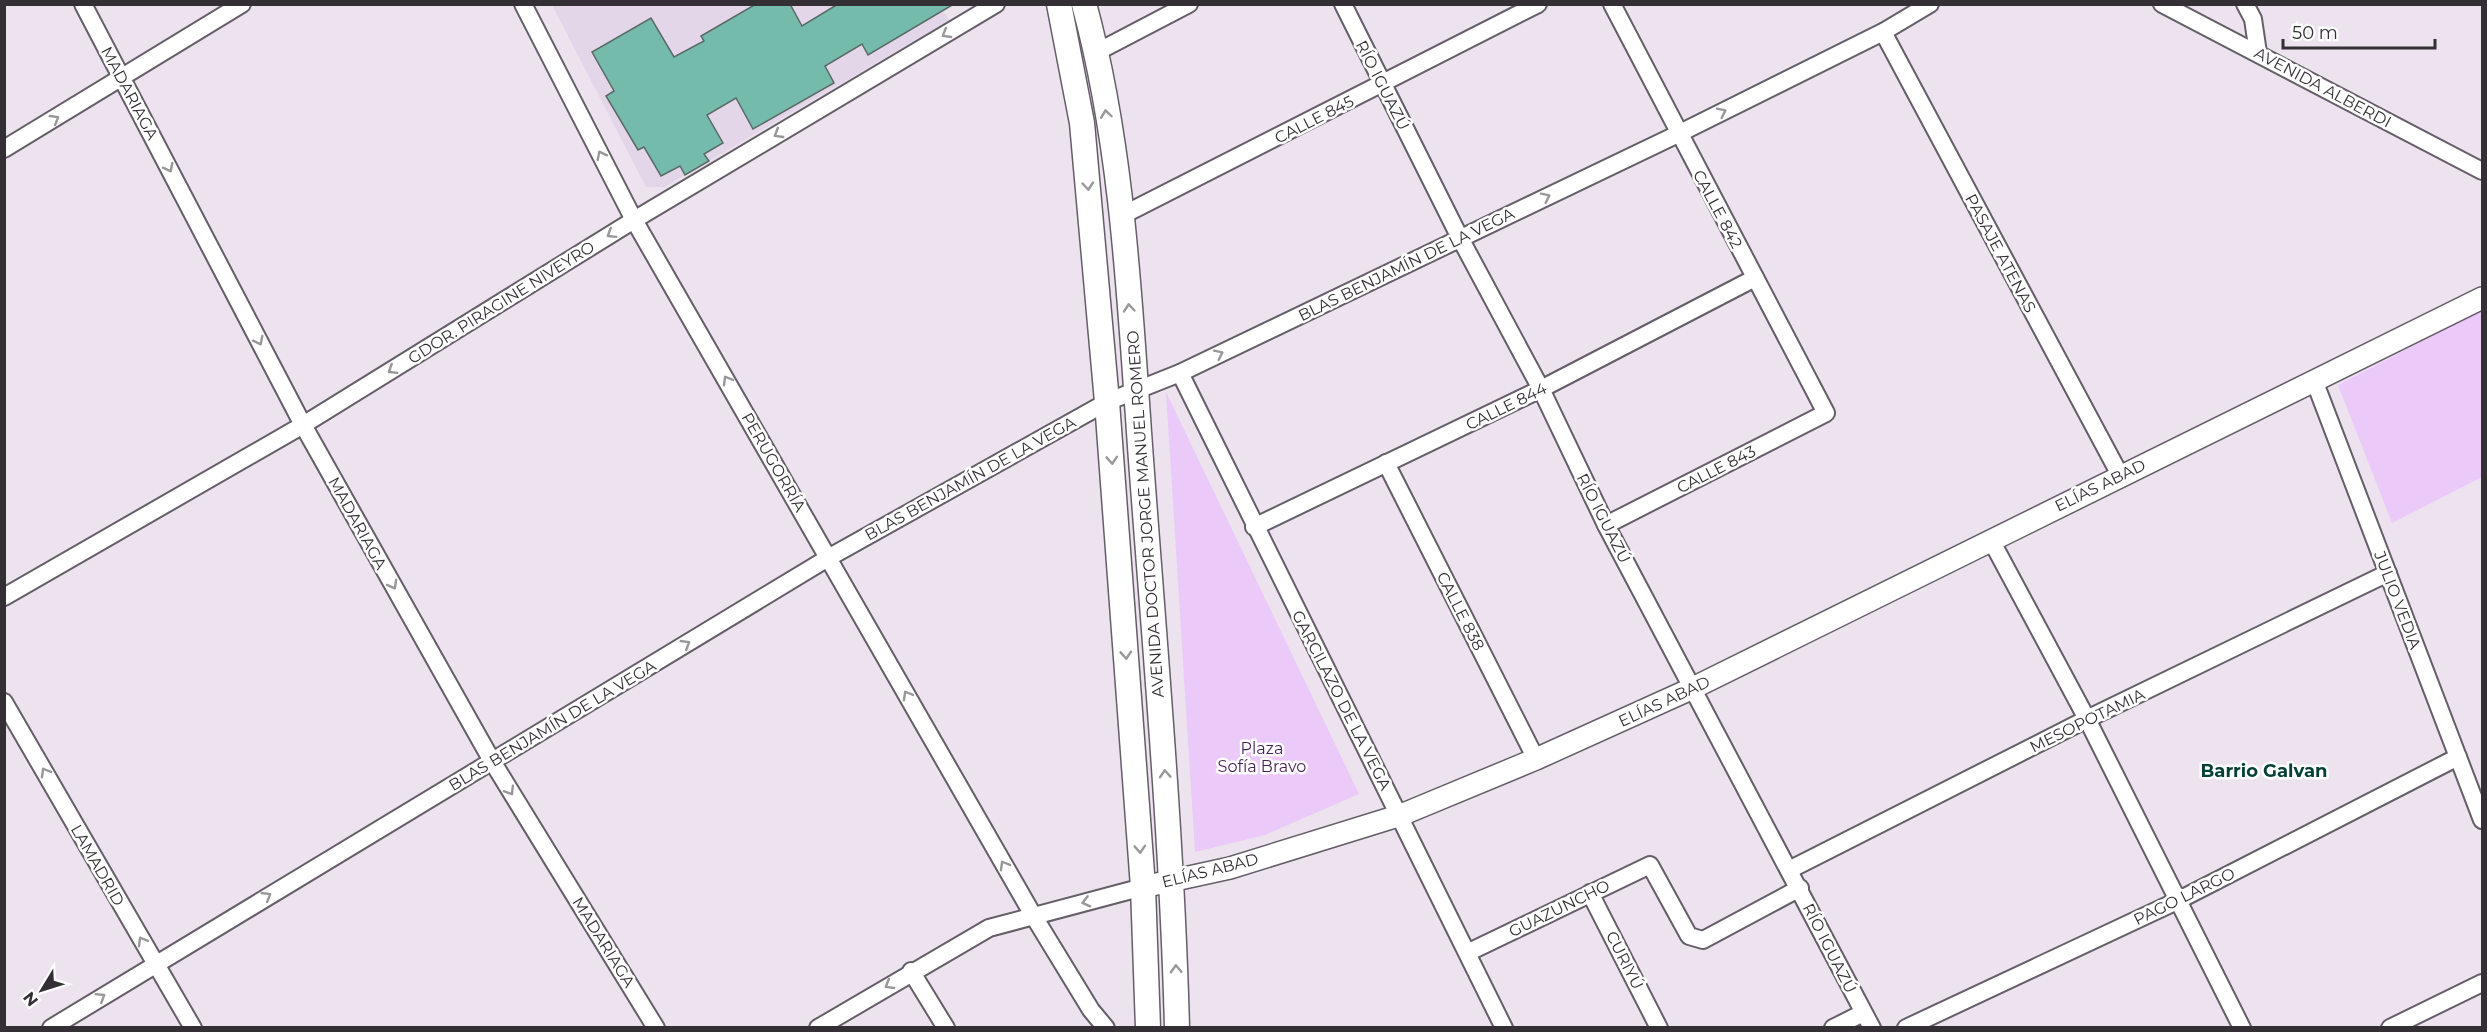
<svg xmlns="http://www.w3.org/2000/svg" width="2487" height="1032" font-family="Montserrat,sans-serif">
<rect width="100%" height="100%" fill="#ece3ef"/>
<polygon fill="#e2d6e8" points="939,4 949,20 665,187 646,187 552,5"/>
<g fill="#ebc9f9">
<polygon points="2482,310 2482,477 2392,523 2338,385"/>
<polygon points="1166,392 1359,794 1265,835 1195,852"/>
</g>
<polygon fill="#74bbab" stroke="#5b6965" stroke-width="1.5" points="756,4 790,4 802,26 838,4 954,4 868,55 862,44 825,66 834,83 753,129 736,98 707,115 723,143 704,154 709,161 685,175 680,166 661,176 644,147 638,150 606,96 614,91 592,52 651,18 674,57 704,41 701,36"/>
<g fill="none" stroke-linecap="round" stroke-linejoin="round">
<defs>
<g id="minor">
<polyline points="83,4 303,425 492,761 656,1028"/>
<polyline points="523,4 634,220 1033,915 1091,1010 1106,1028"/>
<polyline points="1343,4 1460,238 1541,389 1606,525 1872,1028"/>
<polyline points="2162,4 2482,171"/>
<polyline points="2245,4 2253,19 2258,53"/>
<polyline points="1883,32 2120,475"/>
<polyline points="1097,52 1189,4"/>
<polyline points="4,149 242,4"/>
<polyline points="1121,216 1538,4"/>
<polyline points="1180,373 1504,1028"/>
<polyline points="2314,380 2482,820"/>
<polyline points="1386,463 1536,759"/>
<polyline points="1606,525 1826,413 1612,4"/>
<polyline points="1254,527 1541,389 1755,278"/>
<polyline points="1991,540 2087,719 2242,1028"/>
<polyline points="4,597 303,425 634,220 996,4"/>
<polyline points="4,702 193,1028"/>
<polyline points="1789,870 2087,719 2388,573"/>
<polyline points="1590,893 1659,1028"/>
<polyline points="1469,952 1650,865 1689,936 1703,940 1800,888"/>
<polyline points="911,971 946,1028"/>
<polyline points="51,1028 828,558 1107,402 1180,373 1678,134 1883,32 1930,4"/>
<polyline points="818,1028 989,928 1143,887"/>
<polyline points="1833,1028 1863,1013"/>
<polyline points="1906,1028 2179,900 2458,757"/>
<polyline points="2390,1028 2482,983"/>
</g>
<polyline id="tertiary" points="1143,887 1230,868 1401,815 1536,759 1693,688 2482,298"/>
<g id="secondary">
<polyline points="1059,4 1082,123 1107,402 1143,887 1148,1028"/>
<path d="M1084 4C1124 150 1130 310 1141 460 1155 649 1172 838 1177 1028"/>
</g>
</defs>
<use href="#minor" stroke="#655e68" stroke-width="20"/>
<use href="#tertiary" stroke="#655e68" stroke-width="24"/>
<use href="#secondary" stroke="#655e68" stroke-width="27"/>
<use href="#minor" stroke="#fff" stroke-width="16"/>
<use href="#tertiary" stroke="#fff" stroke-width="21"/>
<use href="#secondary" stroke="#fff" stroke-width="24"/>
</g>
<defs><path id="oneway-chevron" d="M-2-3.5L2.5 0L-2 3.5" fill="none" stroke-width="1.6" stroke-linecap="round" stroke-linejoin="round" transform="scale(1.5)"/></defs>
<g stroke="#99979a">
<use href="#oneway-chevron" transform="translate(946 34) rotate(149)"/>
<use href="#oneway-chevron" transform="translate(1722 112) rotate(-26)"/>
<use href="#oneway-chevron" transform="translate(1106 114) rotate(-98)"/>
<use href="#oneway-chevron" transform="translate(55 119) rotate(-31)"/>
<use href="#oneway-chevron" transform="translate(778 134) rotate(149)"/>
<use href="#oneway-chevron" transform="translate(601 155) rotate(-117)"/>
<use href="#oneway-chevron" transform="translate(169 168) rotate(63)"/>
<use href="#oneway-chevron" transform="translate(1088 186) rotate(85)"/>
<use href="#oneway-chevron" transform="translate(1546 197) rotate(-26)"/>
<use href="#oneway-chevron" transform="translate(611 234) rotate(148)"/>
<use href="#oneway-chevron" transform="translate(1129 308) rotate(-95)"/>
<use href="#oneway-chevron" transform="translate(259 341) rotate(63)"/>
<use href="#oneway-chevron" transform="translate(1219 354) rotate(-26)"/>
<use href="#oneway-chevron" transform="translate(392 370) rotate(148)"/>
<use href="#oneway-chevron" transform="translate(727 380) rotate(-120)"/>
<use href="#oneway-chevron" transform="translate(1112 460) rotate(86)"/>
<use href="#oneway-chevron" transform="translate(393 585) rotate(61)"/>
<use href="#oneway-chevron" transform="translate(686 644) rotate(-31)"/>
<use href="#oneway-chevron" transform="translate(1126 655) rotate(86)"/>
<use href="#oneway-chevron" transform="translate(907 695) rotate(-120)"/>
<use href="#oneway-chevron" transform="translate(45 772) rotate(-120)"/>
<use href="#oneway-chevron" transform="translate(1165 774) rotate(-94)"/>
<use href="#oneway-chevron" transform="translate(510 791) rotate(58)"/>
<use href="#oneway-chevron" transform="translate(1140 849) rotate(86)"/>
<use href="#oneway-chevron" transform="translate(1004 865) rotate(-120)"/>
<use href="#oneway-chevron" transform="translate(267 896) rotate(-31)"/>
<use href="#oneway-chevron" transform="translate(1086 902) rotate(166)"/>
<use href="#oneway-chevron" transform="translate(142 941) rotate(-120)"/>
<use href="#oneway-chevron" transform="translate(1176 969) rotate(-92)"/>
<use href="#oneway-chevron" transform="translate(889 985) rotate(149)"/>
<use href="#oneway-chevron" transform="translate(101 997) rotate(-32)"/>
</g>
<g text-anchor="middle" stroke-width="5" stroke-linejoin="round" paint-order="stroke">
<g font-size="16" fill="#332f34" stroke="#fff">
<text transform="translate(1383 85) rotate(63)" y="6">RÍO IGUAZÚ</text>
<text transform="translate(2323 87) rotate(28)" y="6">AVENIDA ALBERDI</text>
<text transform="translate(130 93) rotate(62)" y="6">MADARIAGA</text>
<text transform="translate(1314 119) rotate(-27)" y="6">CALLE 845</text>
<text transform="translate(1718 209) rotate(62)" y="6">CALLE 842</text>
<text transform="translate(2001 253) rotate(62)" y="6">PASAJE ATENAS</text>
<text transform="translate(1406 264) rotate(-26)" y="6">BLAS BENJAMÍN DE LA VEGA</text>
<text transform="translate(501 302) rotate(-32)" y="6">GDOR. PIRAGINE NIVEYRO</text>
<text transform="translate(1506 406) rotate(-26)" y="6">CALLE 844</text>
<text transform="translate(774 462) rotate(60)" y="6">PERUGORRÍA</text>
<text transform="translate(1716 469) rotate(-27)" y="6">CALLE 843</text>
<text transform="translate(970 478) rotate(-29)" y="6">BLAS BENJAMÍN DE LA VEGA</text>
<text transform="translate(2100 485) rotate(-26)" y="6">ELÍAS ABAD</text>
<text transform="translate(1145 514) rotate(-94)" y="6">AVENIDA DOCTOR JORGE MANUEL ROMERO</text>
<text transform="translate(1604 518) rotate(63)" y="6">RÍO IGUAZÚ</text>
<text transform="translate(358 523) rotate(61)" y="6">MADARIAGA</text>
<text transform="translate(2398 600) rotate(69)" y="6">JULIO VEDIA</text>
<text transform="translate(1461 611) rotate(63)" y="6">CALLE 838</text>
<text transform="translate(1342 700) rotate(63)" y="6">GARCILAZO DE LA VEGA</text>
<text transform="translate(1664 701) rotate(-25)" y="6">ELÍAS ABAD</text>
<text transform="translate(2087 720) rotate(-26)" y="6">MESOPOTAMIA</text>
<text transform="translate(552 725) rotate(-31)" y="6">BLAS BENJAMÍN DE LA VEGA</text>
<text transform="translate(98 865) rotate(60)" y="6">LAMADRID</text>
<text transform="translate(1210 870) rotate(-14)" y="6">ELÍAS ABAD</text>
<text transform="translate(2184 896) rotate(-26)" y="6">PAGO LARGO</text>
<text transform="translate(1559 908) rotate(-26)" y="6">GUAZUNCHO</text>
<text transform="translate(604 942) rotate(58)" y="6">MADARIAGA</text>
<text transform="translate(1830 948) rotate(63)" y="6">RÍO IGUAZÚ</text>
<text transform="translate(1625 960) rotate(63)" y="6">CURIYÚ</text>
</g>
<g font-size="16" fill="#481e58" stroke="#fff">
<text x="1262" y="754">Plaza<tspan x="1262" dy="18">Sofía Bravo</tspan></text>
</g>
<g font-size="18" font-weight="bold" fill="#034037" stroke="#fff">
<text x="2264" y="777">Barrio Galvan</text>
</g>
</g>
<rect width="2487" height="1032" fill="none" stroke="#332f34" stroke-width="12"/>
<g transform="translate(42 990) rotate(232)" stroke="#ffffff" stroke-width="4.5" paint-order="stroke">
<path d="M0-4.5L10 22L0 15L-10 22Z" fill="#332f34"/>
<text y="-9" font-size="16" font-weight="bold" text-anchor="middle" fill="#332f34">N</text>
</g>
<path d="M2283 39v9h152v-9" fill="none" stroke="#332f34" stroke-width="3"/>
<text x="2292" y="39" font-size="18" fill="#332f34" stroke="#ffffff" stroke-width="4.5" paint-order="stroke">50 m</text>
</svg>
